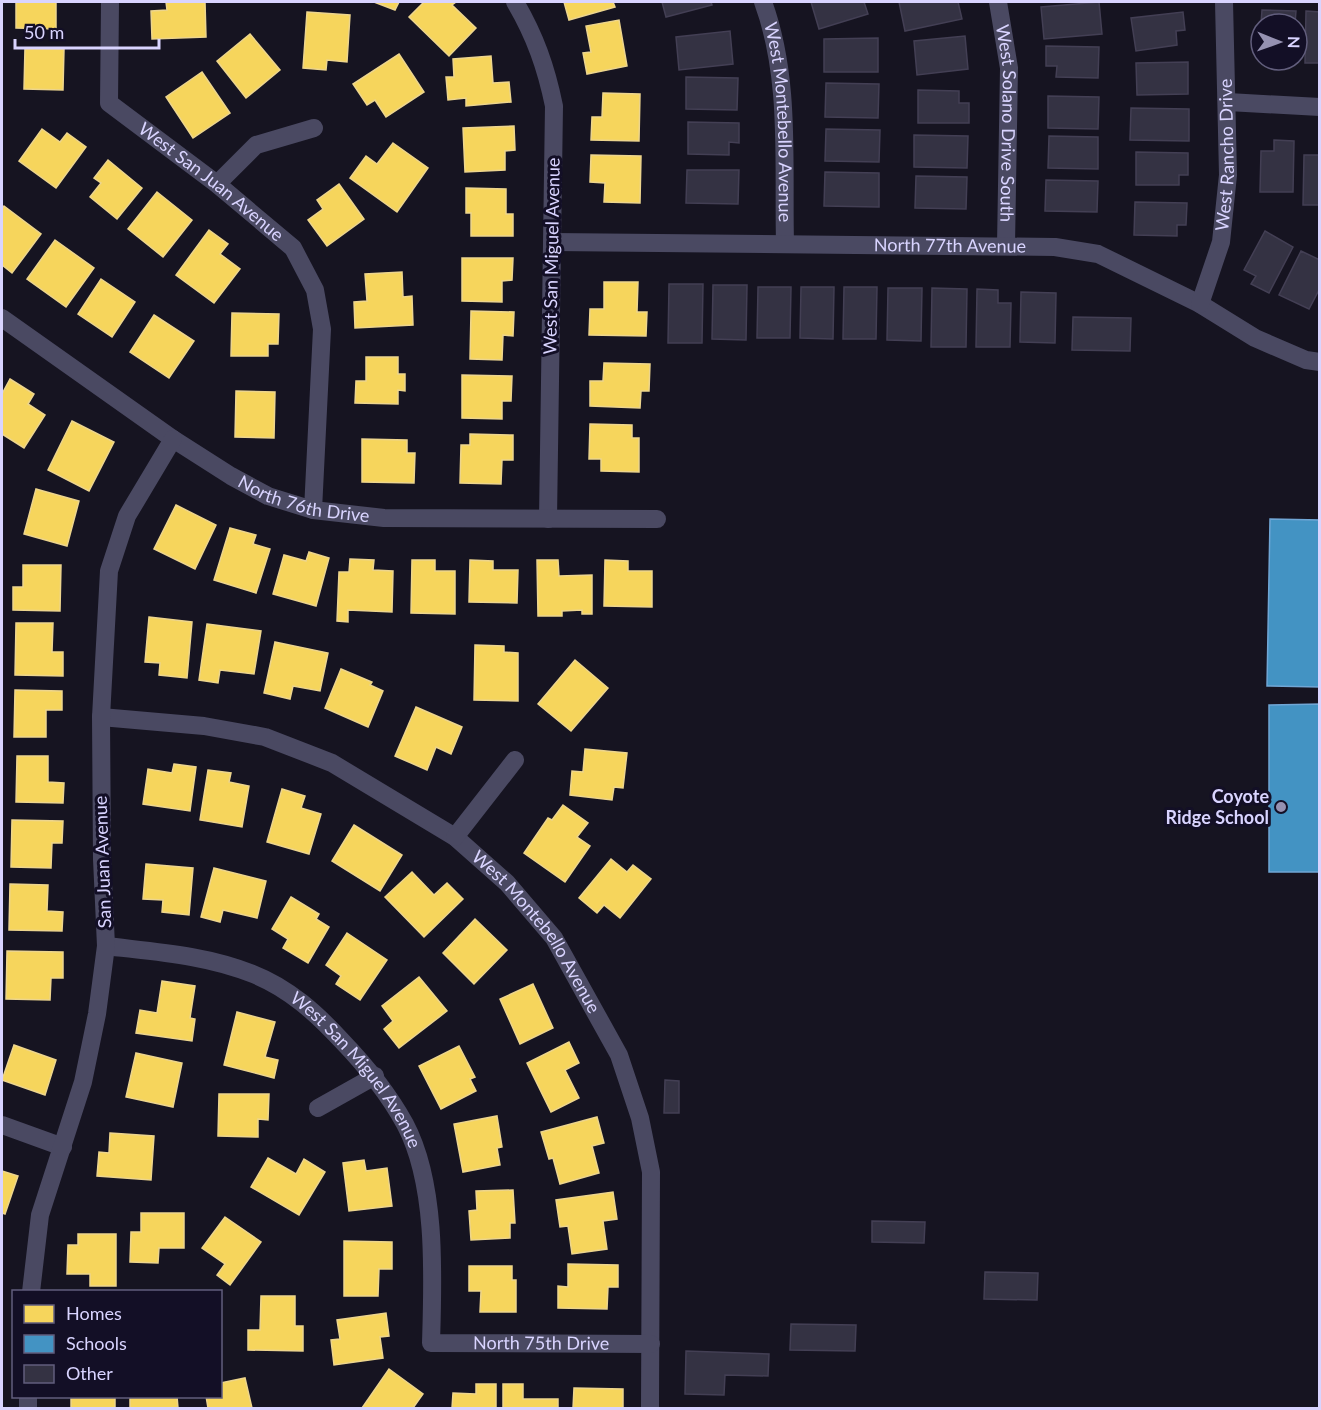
<svg xmlns="http://www.w3.org/2000/svg" width="1321" height="1410" font-family="Lato,sans-serif">
<rect width="100%" height="100%" fill="#161421"/>
<g fill="#f6d55c" stroke="#edd58d" stroke-width="1.5">
<polygon points="16,2 69,2 56,2 56,29 16,28"/>
<polygon points="166,2 205,2 206,37 152,39 151,11 167,10"/>
<polygon points="374,2 399,2 395,10"/>
<polygon points="424,2 456,2 452,5 476,28 449,56 409,17"/>
<polygon points="564,2 613,2 615,7 569,20"/>
<polygon points="307,12 350,15 347,62 327,60 326,70 303,68"/>
<polygon points="619,20 627,66 587,74 583,53 591,52 586,26"/>
<polygon points="250,34 280,70 246,98 217,61"/>
<polygon points="25,48 64,49 63,90 24,89"/>
<polygon points="399,54 424,92 386,117 375,100 367,105 353,84"/>
<polygon points="491,56 493,83 509,82 511,102 466,106 466,98 448,100 446,77 454,77 453,59"/>
<polygon points="202,72 230,113 193,138 166,97"/>
<polygon points="603,93 640,94 639,141 591,140 592,117 602,117"/>
<polygon points="514,126 515,150 505,151 505,170 465,172 463,128"/>
<polygon points="42,129 60,142 67,133 86,147 56,188 19,161"/>
<polygon points="393,143 428,168 397,212 350,178 366,156 377,164"/>
<polygon points="591,155 641,156 640,203 604,202 605,183 590,182"/>
<polygon points="108,160 142,188 117,219 90,197 101,183 94,178"/>
<polygon points="339,184 364,219 327,246 308,220 323,209 317,200"/>
<polygon points="466,188 506,189 506,214 513,214 513,236 471,236 471,213 466,213"/>
<polygon points="157,192 192,220 163,257 128,229"/>
<polygon points="4,206 41,234 12,273 2,265 2,209"/>
<polygon points="209,230 228,244 220,254 240,269 214,303 176,275"/>
<polygon points="55,240 94,268 66,307 27,279"/>
<polygon points="462,258 513,258 512,280 502,281 502,302 462,301"/>
<polygon points="402,272 403,297 412,296 413,325 355,328 354,302 367,301 365,274"/>
<polygon points="101,279 135,302 112,337 78,314"/>
<polygon points="604,282 638,282 637,312 647,312 646,336 589,335 590,309 604,309"/>
<polygon points="471,311 514,312 513,336 503,335 502,360 470,359"/>
<polygon points="232,313 279,314 278,344 268,344 268,356 231,356"/>
<polygon points="154,315 194,341 169,378 130,352"/>
<polygon points="366,357 398,357 398,374 405,374 405,391 398,390 398,404 355,403 356,381 366,381"/>
<polygon points="604,363 650,364 649,391 641,391 640,408 590,406 590,381 603,381"/>
<polygon points="462,375 512,376 511,401 502,401 502,419 462,418"/>
<polygon points="10,379 34,394 28,404 45,415 24,448 2,434 2,394"/>
<polygon points="236,391 275,392 274,438 235,437"/>
<polygon points="72,421 114,442 89,491 48,470"/>
<polygon points="590,424 632,425 632,438 639,438 639,472 601,471 601,459 589,459"/>
<polygon points="470,434 513,435 513,460 502,460 501,484 460,483 461,445 470,445"/>
<polygon points="362,439 407,440 407,453 415,453 414,483 362,482"/>
<polygon points="36,489 79,501 67,546 24,534"/>
<polygon points="176,505 216,525 195,569 154,549"/>
<polygon points="230,528 256,535 253,544 270,549 256,593 214,580"/>
<polygon points="309,552 329,558 316,606 273,594 284,555 306,561"/>
<polygon points="350,559 374,560 373,570 393,571 392,612 348,610 348,622 337,621 339,572 349,572"/>
<polygon points="412,560 435,560 435,571 455,571 455,614 411,613"/>
<polygon points="470,560 493,561 493,570 518,570 517,603 469,602"/>
<polygon points="537,560 558,560 559,576 592,575 592,614 582,614 582,610 562,611 562,616 538,616"/>
<polygon points="605,560 628,561 628,571 652,571 652,607 604,606"/>
<polygon points="23,565 61,565 60,611 13,610 13,587 23,587"/>
<polygon points="149,617 192,622 187,678 159,675 160,663 145,662"/>
<polygon points="16,623 53,623 52,652 63,652 63,676 15,675"/>
<polygon points="207,624 261,631 254,674 220,670 218,683 199,680"/>
<polygon points="275,642 328,653 320,691 293,686 290,699 264,693"/>
<polygon points="475,645 504,646 504,652 518,653 518,701 474,700"/>
<polygon points="575,660 608,688 571,731 538,704"/>
<polygon points="341,669 372,682 370,685 383,691 368,727 325,708"/>
<polygon points="15,690 62,691 62,710 46,710 46,737 14,737"/>
<polygon points="416,707 462,727 451,754 436,747 427,770 395,756"/>
<polygon points="585,749 627,753 623,788 614,787 612,800 570,795 572,771 583,772"/>
<polygon points="17,756 48,756 48,782 64,783 63,803 16,802"/>
<polygon points="174,764 196,767 190,811 143,804 148,769 172,773"/>
<polygon points="208,770 231,773 229,782 249,786 242,827 200,820"/>
<polygon points="282,789 305,796 301,808 321,814 309,854 267,842"/>
<polygon points="563,805 588,823 577,837 590,846 565,882 524,853 548,818 552,820"/>
<polygon points="12,820 63,821 62,843 52,843 51,868 11,867"/>
<polygon points="354,825 402,855 380,891 332,861"/>
<polygon points="611,859 627,872 633,865 651,879 620,918 604,905 597,913 579,898"/>
<polygon points="146,864 193,868 189,915 162,912 163,900 143,899"/>
<polygon points="214,868 266,881 257,918 223,910 220,922 201,917"/>
<polygon points="412,872 434,895 447,883 463,899 424,937 385,897"/>
<polygon points="10,884 48,885 47,911 63,912 62,931 9,930"/>
<polygon points="291,897 319,914 316,919 329,927 308,963 283,948 288,939 272,929"/>
<polygon points="475,919 507,950 474,984 443,953"/>
<polygon points="347,933 387,960 360,1000 336,984 341,976 326,965"/>
<polygon points="7,951 63,952 63,978 51,978 50,1000 6,999"/>
<polygon points="419,977 447,1011 399,1048 384,1029 393,1021 382,1006"/>
<polygon points="162,981 195,986 190,1018 195,1019 192,1041 136,1033 140,1010 157,1013"/>
<polygon points="533,984 553,1028 520,1044 500,999"/>
<polygon points="237,1012 275,1022 265,1057 278,1060 274,1078 224,1065"/>
<polygon points="569,1042 579,1063 565,1070 579,1098 551,1112 527,1063"/>
<polygon points="14,1045 56,1060 45,1095 2,1080"/>
<polygon points="459,1046 475,1077 470,1079 476,1091 441,1109 419,1066"/>
<polygon points="136,1053 182,1063 173,1107 126,1097"/>
<polygon points="219,1094 269,1094 268,1120 258,1119 258,1137 218,1136"/>
<polygon points="497,1116 502,1147 497,1148 500,1165 463,1172 454,1124"/>
<polygon points="597,1117 604,1143 592,1146 599,1173 560,1184 553,1158 549,1159 541,1132"/>
<polygon points="110,1133 154,1136 151,1180 97,1176 99,1152 109,1153"/>
<polygon points="268,1158 296,1174 304,1159 325,1172 299,1215 251,1187"/>
<polygon points="364,1160 366,1171 387,1168 392,1206 349,1211 343,1163"/>
<polygon points="2,1171 18,1176 5,1214 2,1213"/>
<polygon points="513,1190 515,1223 510,1223 510,1238 471,1240 469,1211 477,1210 476,1191"/>
<polygon points="613,1192 617,1219 603,1221 607,1249 572,1254 568,1226 560,1227 556,1200"/>
<polygon points="141,1213 184,1213 184,1248 159,1248 158,1263 130,1262 131,1232 141,1232"/>
<polygon points="225,1217 261,1242 230,1285 217,1275 225,1264 202,1248"/>
<polygon points="78,1234 116,1234 116,1286 90,1286 90,1274 67,1274 68,1245 78,1245"/>
<polygon points="344,1241 392,1242 392,1269 379,1269 378,1296 344,1296"/>
<polygon points="568,1264 618,1265 618,1287 608,1287 607,1309 558,1308 558,1286 568,1287"/>
<polygon points="469,1266 512,1266 512,1280 516,1280 516,1312 480,1312 481,1291 469,1291"/>
<polygon points="261,1296 295,1296 295,1326 303,1326 303,1351 248,1350 248,1330 260,1330"/>
<polygon points="386,1313 389,1336 380,1337 383,1358 334,1365 331,1340 340,1339 337,1320"/>
<polygon points="389,1369 423,1394 413,1408 362,1408"/>
<polygon points="245,1378 252,1408 208,1408 206,1396 220,1396 220,1383"/>
<polygon points="476,1384 496,1384 496,1408 452,1408 453,1393 476,1394"/>
<polygon points="503,1384 523,1384 523,1399 558,1399 558,1408 503,1408"/>
<polygon points="574,1388 623,1389 623,1408 573,1408"/>
<rect x="71" y="1396" width="44" height="12"/>
<polygon points="130,1396 177,1396 178,1408 130,1408"/>
</g>
<g fill="#4393c3" stroke="#70a6d5" stroke-width="1.5">
<polygon points="1270,519 1320,520 1320,687 1267,686"/>
<polygon points="1320,704 1320,872 1269,872 1269,705"/>
</g>
<g fill="#343243" stroke="#433f54" stroke-width="1.5">
<polygon points="662,2 711,2 712,5 666,17"/>
<polygon points="811,2 864,2 868,14 819,29"/>
<polygon points="899,2 958,2 962,19 905,31"/>
<polygon points="1099,2 1102,34 1044,39 1041,7"/>
<polygon points="1262,10 1296,11 1295,24 1261,24"/>
<polygon points="1306,11 1320,12 1320,63 1305,63"/>
<polygon points="1183,12 1185,30 1176,31 1177,45 1136,51 1131,18"/>
<polygon points="730,31 733,64 679,70 676,37"/>
<polygon points="965,36 968,69 917,75 914,41"/>
<polygon points="878,38 878,72 824,72 824,39"/>
<polygon points="1046,46 1099,47 1098,78 1056,77 1057,66 1046,66"/>
<polygon points="1188,62 1188,94 1137,95 1136,63"/>
<polygon points="686,77 738,78 737,110 686,109"/>
<polygon points="826,83 879,84 878,118 825,117"/>
<polygon points="918,90 959,91 959,103 969,103 969,123 918,123"/>
<polygon points="1048,96 1099,97 1098,129 1048,128"/>
<polygon points="1131,108 1189,109 1189,141 1130,140"/>
<polygon points="688,122 739,123 739,143 729,142 729,155 688,154"/>
<polygon points="826,129 880,130 879,162 825,161"/>
<polygon points="914,135 968,136 967,168 914,167"/>
<polygon points="1049,136 1098,137 1098,169 1048,168"/>
<polygon points="1274,140 1294,141 1293,192 1260,192 1261,151 1274,151"/>
<polygon points="1136,152 1188,153 1188,175 1179,175 1179,185 1136,185"/>
<polygon points="1304,155 1320,155 1320,205 1303,205"/>
<polygon points="687,170 739,170 738,204 686,203"/>
<polygon points="825,172 879,173 879,207 824,206"/>
<polygon points="916,176 967,177 966,209 915,208"/>
<polygon points="1046,180 1098,181 1097,212 1045,211"/>
<polygon points="1135,202 1187,203 1186,225 1177,225 1177,236 1134,235"/>
<polygon points="1265,231 1293,247 1269,293 1251,284 1256,276 1244,270"/>
<polygon points="1301,251 1320,260 1320,288 1309,309 1279,295"/>
<polygon points="669,284 703,284 702,343 668,343"/>
<polygon points="713,285 747,285 746,340 712,339"/>
<polygon points="758,287 791,287 790,338 757,338"/>
<polygon points="801,287 834,287 833,339 800,338"/>
<polygon points="844,287 877,287 876,339 843,339"/>
<polygon points="888,288 922,288 921,341 887,340"/>
<polygon points="932,288 967,289 966,347 931,347"/>
<polygon points="977,289 998,290 998,303 1011,303 1010,347 976,347"/>
<polygon points="1021,292 1056,293 1055,343 1020,342"/>
<polygon points="1073,317 1131,318 1130,351 1072,350"/>
<polygon points="665,1080 679,1081 679,1113 664,1113"/>
<polygon points="872,1221 925,1222 924,1243 872,1242"/>
<polygon points="985,1272 1038,1273 1037,1300 984,1299"/>
<polygon points="791,1324 856,1325 855,1351 790,1350"/>
<polygon points="686,1351 769,1354 768,1376 725,1375 724,1395 685,1394"/>
</g>
<g fill="none" stroke-linecap="round" stroke-linejoin="round">
<g stroke="#4a4962" stroke-width="18">
<path id="s1" d="M110 2 109 103 217 184 293 248 315 290 322 329 313 510"/>
<path d="M515 2C535 36 546 67 554 106L548 519"/>
<path id="s2" d="M763 2C791 78 783 163 785 243"/>
<path id="s3" d="M998 2 1009 68 1006 245"/>
<polyline points="1228,102 1320,107"/>
<polyline points="217,184 256,145 314,128"/>
<path id="s4" d="M552 242 1055 247 1098 254 1200 304 1255 338 1306 360 1320 362"/>
<path id="s5" d="M1200 304 1221 242 1228 175 1224 2"/>
<path id="s6" d="M2 318 173 439 231 476 268 496 313 510 384 518 657 519"/>
<path id="s7" d="M101 717 204 726 265 737 332 763 455 837 507 883 554 938 619 1055 640 1118 651 1172 650 1408"/>
<polyline points="455,837 515,760"/>
<path id="s8" d="M106 946C156 952 206 955 253 974 289 988 317 1014 342 1041 367 1067 388 1093 405 1124 437 1184 433 1277 431 1343L651 1344"/>
<polyline points="318,1108 375,1076"/>
<polyline points="2,1125 63,1147"/>
<polyline points="31,1292 40,1215 83,1082 97,1014 106,946 102,859 101,717 109,571 127,516 173,439"/>
<polyline points="28,1408 28,1396"/>
</g>
</g>
<circle fill="#9591b1" stroke="#130f26" stroke-width="2" cx="1281" cy="807" r="6"/>
<g text-anchor="middle" stroke-width="6" stroke-linejoin="round" paint-order="stroke">
<g font-size="18" fill="#d9d4ff" stroke="#130f26">
<text dy="6" stroke="none"><textPath href="#s2" startOffset="122">West Montebello Avenue</textPath></text>
<text dy="6" stroke="none"><textPath href="#s3" startOffset="122">West Solano Drive South</textPath></text>
<text dy="6" stroke="none"><textPath href="#s5" startOffset="153">West Rancho Drive</textPath></text>
<text dy="6" stroke="none"><textPath href="#s1" startOffset="230">West San Juan Avenue</textPath></text>
<text dy="6" stroke="none"><textPath href="#s4" startOffset="398">North 77th Avenue</textPath></text>
<text transform="translate(552 256) rotate(-89)" y="6">West San Miguel Avenue</text>
<text dy="6" stroke="none"><textPath href="#s6" startOffset="356">North 76th Drive</textPath></text>
<text transform="translate(103 862) rotate(-92)" y="6">San Juan Avenue</text>
<text dy="6" stroke="none"><textPath href="#s7" startOffset="507">West Montebello Avenue</textPath></text>
<text dy="6" stroke="none"><textPath href="#s8" startOffset="294">West San Miguel Avenue</textPath></text>
<text dy="6" stroke="none"><textPath href="#s8" startOffset="700">North 75th Drive</textPath></text>
</g>
<g font-size="18" font-weight="bold" fill="#d9d4ff" stroke="#130f26" text-anchor="end">
<text x="1269" y="803">Coyote<tspan x="1269" dy="21">Ridge School</tspan></text>
</g>
</g>
<rect width="1321" height="1410" fill="none" stroke="#d9d4ff" stroke-width="6"/>
<rect x="12" y="1290" width="210" height="108" fill="#130f26" stroke="#625e7d" stroke-width="1.5"/>
<rect x="24" y="1305" width="30" height="18" fill="#f6d55c" stroke="#625e7d" stroke-width="1.5"/>
<text x="66" y="1320" font-size="18" fill="#d9d4ff">Homes</text>
<rect x="24" y="1335" width="30" height="18" fill="#4393c3" stroke="#625e7d" stroke-width="1.5"/>
<text x="66" y="1350" font-size="18" fill="#d9d4ff">Schools</text>
<rect x="24" y="1365" width="30" height="18" fill="#343243" stroke="#625e7d" stroke-width="1.5"/>
<text x="66" y="1380" font-size="18" fill="#d9d4ff">Other</text>
<g transform="translate(1279 42) rotate(91)"><circle r="28" fill="#130f26" stroke="#625e7d" stroke-width="1.5"/>
<path d="M0-4.5L10 22L0 15L-10 22Z" fill="#9591b1"/>
<text y="-9" font-size="16" font-weight="bold" text-anchor="middle" fill="#d9d4ff">N</text>
</g>
<path d="M15 39v9h144v-9" fill="none" stroke="#d9d4ff" stroke-width="3"/>
<text x="24" y="39" font-size="18" fill="#d9d4ff" stroke="#130f26" stroke-width="4.5" paint-order="stroke">50 m</text>
</svg>
